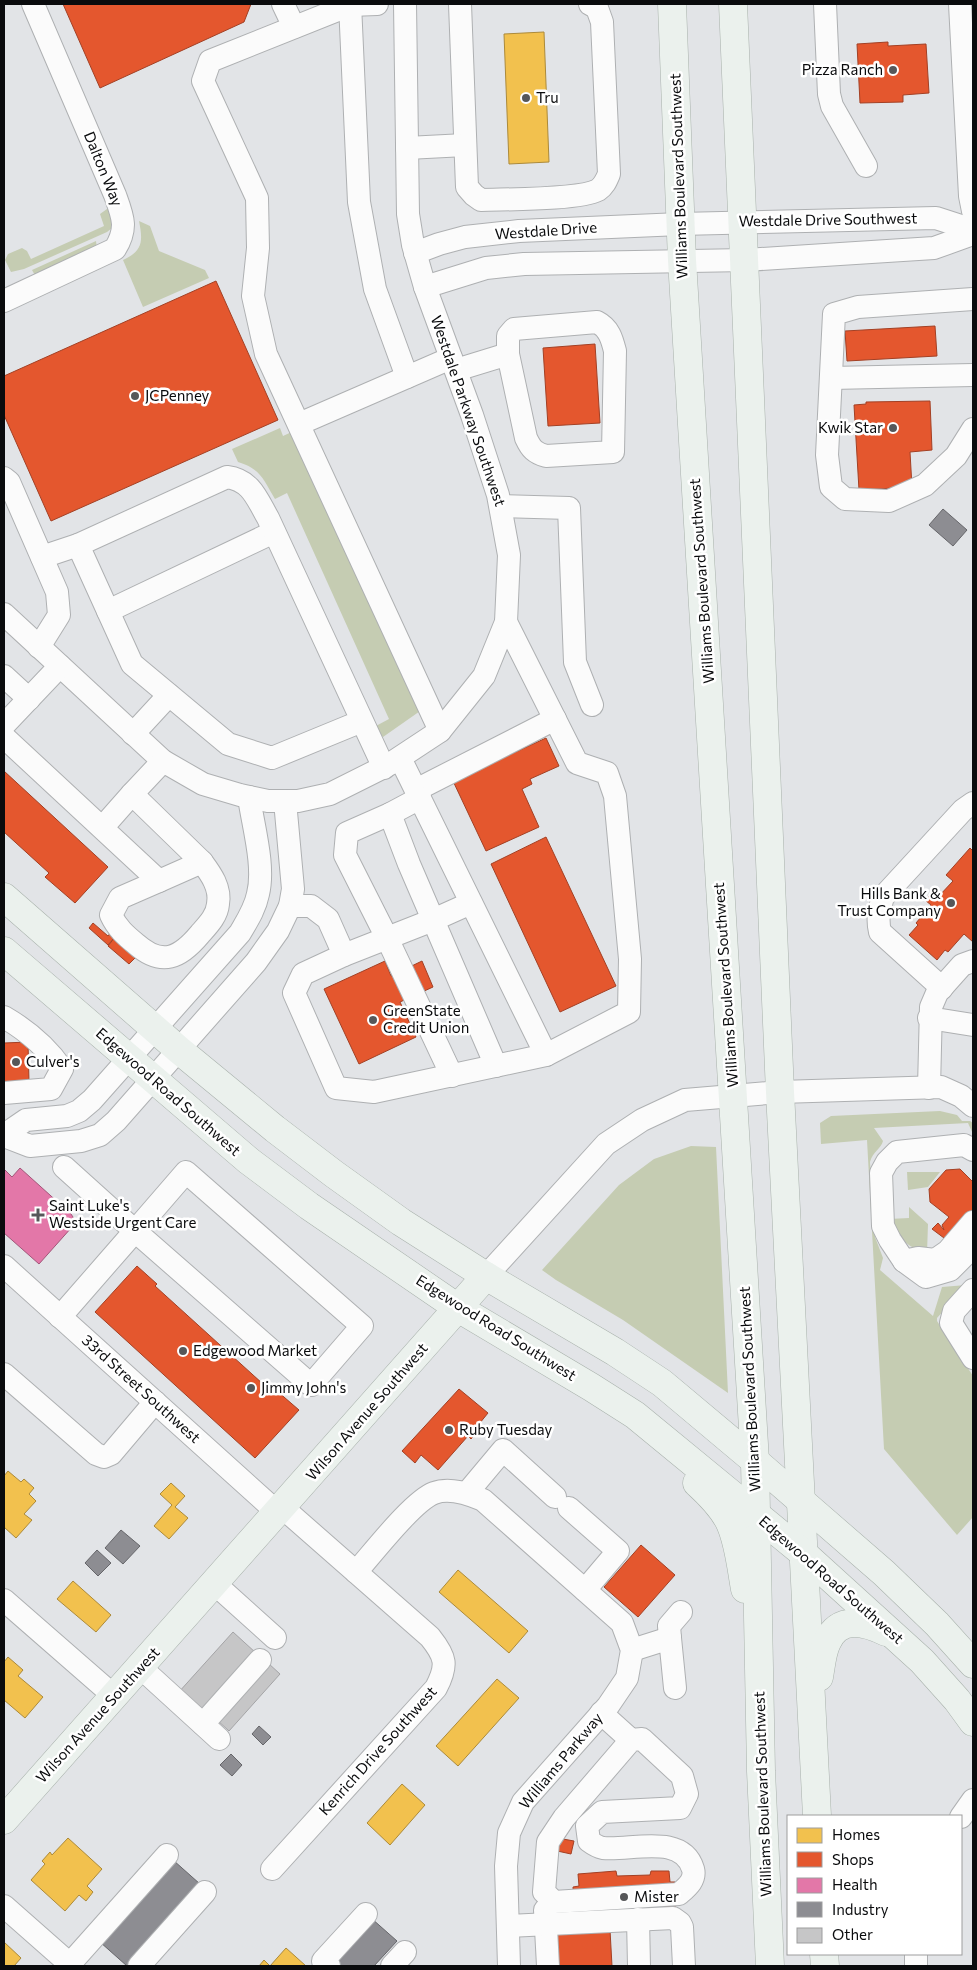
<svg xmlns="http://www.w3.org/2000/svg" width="977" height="1970" font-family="Commissioner,sans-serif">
<rect width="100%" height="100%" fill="#e2e4e7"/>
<g fill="#c5ccb2">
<polygon points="107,209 110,209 117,224 107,232 24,269 11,272 5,260 8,254 22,248 27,251 31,259 104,226 100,214"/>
<path d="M139 221 150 226 159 251 205 270 209 278 143 307 123 260C143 251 143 241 139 221Z"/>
<polygon points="96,241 97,249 36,277 32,270"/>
<path d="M280 428 283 436 296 430 423 709 383 737 375 730 374 727 389 719 287 493 275 499C263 479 261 469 238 462L232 449Z"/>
<path d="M940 1111 957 1115 962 1121H970L973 1123V1134L968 1123 874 1128 883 1141C881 1149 873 1151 870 1162L875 1237 883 1258 880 1270 933 1316 942 1287 966 1285 937 1318V1321L973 1376V1517L957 1535 884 1449 867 1140 821 1144 820 1123 831 1116Z"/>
<polygon points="691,1146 716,1147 728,1393 623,1320 556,1280 542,1270 619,1185 654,1159"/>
<polygon points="907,1172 940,1172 928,1187 908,1190"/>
<path d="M909 1207 928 1224 927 1253C909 1249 897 1237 889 1219L909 1218Z"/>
</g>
<g fill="#f2c14e" stroke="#ac8a3a">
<polygon points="544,32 549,162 509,164 504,34"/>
<polygon points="8,1471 21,1482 24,1479 34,1488 29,1494 36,1501 24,1514 32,1520 16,1538 4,1527 4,1476"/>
<polygon points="171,1483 185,1496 175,1507 188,1518 169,1539 154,1526 172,1505 160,1494"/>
<polygon points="458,1570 528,1631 509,1653 439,1592"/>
<polygon points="73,1581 111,1615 96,1632 57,1599"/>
<polygon points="8,1657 23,1670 18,1676 43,1697 25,1718 4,1700 4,1662"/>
<polygon points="497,1679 519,1698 458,1766 436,1746"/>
<polygon points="402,1784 425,1805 390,1845 367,1823"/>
<polygon points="68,1838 102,1869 87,1886 93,1892 86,1901 79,1895 65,1911 31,1880 45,1864 42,1861 50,1852 52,1855"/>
<polygon points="4,1942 21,1958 14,1966 4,1966"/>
<polygon points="286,1948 306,1966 259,1966 264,1960 270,1966"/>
</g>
<g fill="#e4572e" stroke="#a34024">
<polygon points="63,4 251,4 244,22 100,88"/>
<polygon points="888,42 888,46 926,44 929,93 903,95 903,102 860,103 857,44"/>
<polygon points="216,281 278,420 51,521 4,415 4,376"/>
<polygon points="935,326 937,356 847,361 845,331"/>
<polygon points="595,344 600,423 548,426 543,348"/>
<polygon points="930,401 932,450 910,452 912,487 859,490 854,405 866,404 866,402"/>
<polygon points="546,738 559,766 530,779 532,784 522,789 539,827 486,851 453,781"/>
<polygon points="4,771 108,867 75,903 45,877 49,873 4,832"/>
<polygon points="546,837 616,986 560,1012 491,864"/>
<polygon points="970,848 973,851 973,942 964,934 948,952 945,950 937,960 909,935 918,925 916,923 931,905 925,900 934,891 939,896 953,881 946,875"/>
<polygon points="93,923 108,936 111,932 115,937 108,945 89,928"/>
<polygon points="115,937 137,956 129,964 108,946"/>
<polygon points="385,961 391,976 422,961 433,987 400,1002 416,1037 359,1064 324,989"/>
<polygon points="28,1042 29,1082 4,1082 4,1043"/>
<polygon points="960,1169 973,1182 973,1211 948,1241 932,1229 938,1223 944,1230 942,1225 949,1217 930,1202 929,1189 946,1170"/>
<polygon points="137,1266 157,1284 155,1286 274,1394 277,1391 299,1410 255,1458 95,1312"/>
<polygon points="459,1389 488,1413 475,1429 478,1431 471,1439 468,1436 438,1470 421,1455 415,1463 402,1451"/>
<polygon points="641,1545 675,1575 638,1617 604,1587"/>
<polygon points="541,1835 574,1841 571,1854 539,1847"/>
<polygon points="616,1871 617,1876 650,1875 651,1871 669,1871 670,1882 675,1882 676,1906 574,1912 573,1887 579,1886 578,1874"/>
<polygon points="610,1930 612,1966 557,1966 555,1933"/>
</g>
<polygon fill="#e377a8" stroke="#a2577a" points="20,1168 71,1214 73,1217 72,1227 39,1264 4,1233 4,1169 12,1177"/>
<g fill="#8d8d92" stroke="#66666a">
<polygon points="943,509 967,530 953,546 929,525"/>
<polygon points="121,1530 140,1546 123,1564 105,1548"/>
<polygon points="97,1550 111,1563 98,1576 85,1563"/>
<polygon points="259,1726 271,1737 263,1745 252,1734"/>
<polygon points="231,1754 242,1765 232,1776 220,1765"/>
<polygon points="173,1860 200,1884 127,1966 100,1942"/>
<polygon points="371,1918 397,1941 374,1966 339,1966 333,1961"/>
</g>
<g fill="#c6c6c7" stroke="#a4a4a6">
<polygon points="233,1632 256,1653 202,1714 178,1693"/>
<polygon points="268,1663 280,1674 229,1731 217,1720"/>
</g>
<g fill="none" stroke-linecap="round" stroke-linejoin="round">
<defs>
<g id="minor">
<polyline points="283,4 294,27"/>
<polyline points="350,4 359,202 375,289 407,377"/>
<polyline points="377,4 350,5 210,61 203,81 257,198 258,248 253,296 266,354 440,731"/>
<path d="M460 4 467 187 474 195 481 200C505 199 579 200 598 190 604 186 606 181 609 174L602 22 597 8 590 4"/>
<polyline points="825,4 829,94 832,106 866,166"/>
<polyline points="960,4 970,196 973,211"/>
<polyline points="407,148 465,145"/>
<polyline points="415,253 439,244 465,237 519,231 680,224 936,218 973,230"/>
<polyline points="425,287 486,268 524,264 746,260 934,248 973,234"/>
<polyline points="973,299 858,307 834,314 827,455 831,487 845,499 889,501 925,485 956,456 973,429"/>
<path d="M4 301 115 249C128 228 123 217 115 195L33 4"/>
<path d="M456 370 508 354V336L514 329 597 322C609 328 612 339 615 351L613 452 546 456C535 453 531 449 526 438L508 354"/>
<polyline points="831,378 973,375"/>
<polyline points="299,424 451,358"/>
<polyline points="4,478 9,482 57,592 59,615 39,647"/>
<polyline points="501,506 569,508 575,662 592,705"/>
<polyline points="42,557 78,545"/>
<polyline points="108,611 274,532"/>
<polyline points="4,614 163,761 203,784 240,795 268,801 298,801 330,794 390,764 440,731 484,676 506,622 509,555 498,495 472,415 425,287 413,245 408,214 405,4"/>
<polyline points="4,676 29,699"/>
<path d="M362 721 272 758 228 744 132 664 78 545 227 477C251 480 257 499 268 518L384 768"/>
<polyline points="4,725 60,666"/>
<polyline points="133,734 169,695"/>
<polyline points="4,737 159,881 202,862 132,794 102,828"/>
<polyline points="400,758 546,1055"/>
<polyline points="416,790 555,719"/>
<polyline points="132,794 163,761"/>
<polyline points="420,798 390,814 409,864 496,1066"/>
<polyline points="390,814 347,833 345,855 387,938 452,1076"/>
<path d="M159 881 120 898 111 915C117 928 125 935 136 944 162 967 180 958 200 934 208 925 217 916 218 904 221 888 211 874 202 862"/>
<polyline points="290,906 311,906 328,919 344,955 303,974 294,993 336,1088 374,1092 546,1055 629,1012 630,959 615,796 607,773 577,763 506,622"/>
<polyline points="344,955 433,920 471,903"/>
<path d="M942 988 880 932C877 919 879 910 883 897L963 810 973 803"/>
<path d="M4 1017C28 1031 46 1046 62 1069L51 1089 4 1093"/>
<polyline points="929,1018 973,1025"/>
<polyline points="929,1088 931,1007 937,993 962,965 973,961"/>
<path d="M4 1135 26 1120 67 1116 79 1111 92 1100 240 933C247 921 255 909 258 894 265 866 253 826 249 797"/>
<polyline points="4,1136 30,1146 81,1141 100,1135 116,1121 256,962 278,931 290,906 293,889 285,801"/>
<polyline points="973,1150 964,1145 897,1152 887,1162 881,1173 883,1226 890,1240 904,1261 926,1277 950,1270 973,1247"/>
<polyline points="904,1261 918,1258 935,1260 948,1251 973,1222"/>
<polyline points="4,1266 278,1513"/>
<polyline points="486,1276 606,1144 642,1120 685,1100 780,1092 941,1087 961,1096 973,1106"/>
<polyline points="973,1290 954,1311 951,1323 973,1358"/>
<polyline points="60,1317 135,1231 311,1385 362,1326 186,1172 135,1231 64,1167"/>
<polyline points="4,1374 96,1454 104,1457 111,1454 155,1402"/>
<polyline points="467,1493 503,1450 555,1497"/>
<polyline points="569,1508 618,1551 585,1590"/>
<path d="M356 1572C373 1553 413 1501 434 1493 450 1487 469 1494 483 1500L622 1623 632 1650 627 1678 608 1706 523 1802 509 1833 506 1866 509 1966"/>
<polyline points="215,1584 275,1638"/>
<polyline points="4,1600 114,1696"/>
<polyline points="670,1638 669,1626 681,1612"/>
<polyline points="632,1650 670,1638 675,1688"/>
<polyline points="140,1667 219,1739"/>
<path d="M601 1713 631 1740 642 1739 682 1776 687 1794 680 1808 602 1812 587 1826 589 1841C593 1844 598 1847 603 1848 631 1851 682 1833 693 1869 696 1880 687 1887 679 1894L554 1902 544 1892 548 1842 564 1818 631 1740"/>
<polyline points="203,1724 260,1660"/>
<polyline points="961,1817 973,1800"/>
<path d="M272 1869 436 1688C448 1665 446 1657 430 1637L283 1508"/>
<polyline points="4,1906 72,1966"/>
<polyline points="545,1910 548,1966"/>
<polyline points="638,1919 639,1966"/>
<polyline points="508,1926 673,1918 680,1923 682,1927 684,1966"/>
<polyline points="916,1954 916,1966"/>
<polyline points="68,1966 167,1855"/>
<polyline points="139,1966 205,1892"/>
<polyline points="329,1966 323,1961 366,1914"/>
<polyline points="392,1966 405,1952"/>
</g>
<g id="major">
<polyline points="672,4 682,260 755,1461 761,1771 770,1966"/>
<polyline points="733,4 780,1092 817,1816"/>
<polyline points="4,897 179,1050 275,1129 334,1174 401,1222 486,1276 615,1352 662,1383 755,1461 884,1573 937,1624 973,1664"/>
<polyline points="4,951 249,1161 309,1206 458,1308 591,1387 635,1415 803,1553 922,1661 957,1700 973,1722"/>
<path d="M697 1483C709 1494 723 1508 730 1523 739 1543 741 1567 745 1589"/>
<path d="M819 1677C821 1666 822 1652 827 1642 839 1615 865 1622 886 1632"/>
<polyline points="4,1820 486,1276"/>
<polyline points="824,1954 825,1966"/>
</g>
</defs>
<use href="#minor" stroke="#aeb0b2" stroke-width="24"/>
<use href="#major" stroke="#a8b1ab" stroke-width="29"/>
<use href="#minor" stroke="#fbfbfb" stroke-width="22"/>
<use href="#major" stroke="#ebf1ed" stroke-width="28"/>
</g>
<g fill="#565759" stroke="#fff" stroke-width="2">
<circle cx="893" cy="70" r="5"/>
<circle cx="526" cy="98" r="5"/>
<circle cx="135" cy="396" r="5"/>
<circle cx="893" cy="428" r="5"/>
<circle cx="951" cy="903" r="5"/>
<circle cx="373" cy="1020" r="5"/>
<circle cx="16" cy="1062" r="5"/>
<path d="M35.5 1207.5h5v5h5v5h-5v5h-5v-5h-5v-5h5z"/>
<circle cx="183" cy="1351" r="5"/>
<circle cx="251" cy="1388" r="5"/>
<circle cx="449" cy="1430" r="5"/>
<circle cx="624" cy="1897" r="5"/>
</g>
<g text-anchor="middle" stroke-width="5" stroke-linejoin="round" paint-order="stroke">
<g font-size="15" fill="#0a0b0d" stroke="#fff" text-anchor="start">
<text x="883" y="75" text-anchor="end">Pizza Ranch</text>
<text x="536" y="103">Tru</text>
<text x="145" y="401">JCPenney</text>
<text x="883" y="433" text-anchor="end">Kwik Star</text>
<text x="941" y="899" text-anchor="end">Hills Bank &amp;<tspan x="941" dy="17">Trust Company</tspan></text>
<text x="383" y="1016">GreenState<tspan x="383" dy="17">Credit Union</tspan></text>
<text x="26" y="1067">Culver's</text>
<text x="49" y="1211">Saint Luke's<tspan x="49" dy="17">Westside Urgent Care</tspan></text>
<text x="193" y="1356">Edgewood Market</text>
<text x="261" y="1393">Jimmy John's</text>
<text x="459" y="1435">Ruby Tuesday</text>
<text x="634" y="1902">Mister</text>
</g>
<g font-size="15" fill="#0a0b0d" stroke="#fff">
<text transform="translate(103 169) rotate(68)" y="5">Dalton Way</text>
<text transform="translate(679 176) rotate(-92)" y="5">Williams Boulevard Southwest</text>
<text transform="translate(828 220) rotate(-1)" y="5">Westdale Drive Southwest</text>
<text transform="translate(546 231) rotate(-4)" y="5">Westdale Drive</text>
<text transform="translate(468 411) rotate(71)" y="5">Westdale Parkway Southwest</text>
<text transform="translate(702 581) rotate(-94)" y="5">Williams Boulevard Southwest</text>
<text transform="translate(726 985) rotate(-94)" y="5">Williams Boulevard Southwest</text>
<text transform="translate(168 1092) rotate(41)" y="5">Edgewood Road Southwest</text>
<text transform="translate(496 1328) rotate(32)" y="5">Edgewood Road Southwest</text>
<text transform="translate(141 1389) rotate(42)" y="5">33rd Street Southwest</text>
<text transform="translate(750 1389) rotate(-93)" y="5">Williams Boulevard Southwest</text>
<text transform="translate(367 1412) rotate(-49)" y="5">Wilson Avenue Southwest</text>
<text transform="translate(831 1580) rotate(41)" y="5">Edgewood Road Southwest</text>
<text transform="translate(98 1715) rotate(-48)" y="5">Wilson Avenue Southwest</text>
<text transform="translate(378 1751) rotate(-48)" y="5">Kenrich Drive Southwest</text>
<text transform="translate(561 1761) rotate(-50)" y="5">Williams Parkway</text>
<text transform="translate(763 1794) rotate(-92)" y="5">Williams Boulevard Southwest</text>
</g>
</g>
<rect width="977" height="1970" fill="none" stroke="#0a0b0d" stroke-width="10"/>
<rect x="787" y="1815" width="175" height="140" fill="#ffffff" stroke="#9d9d9e"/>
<rect x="797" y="1828" width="25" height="15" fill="#f2c14e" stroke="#9d9d9e"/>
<text x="832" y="1840" font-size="15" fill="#0a0b0d">Homes</text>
<rect x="797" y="1852" width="25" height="15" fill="#e4572e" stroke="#9d9d9e"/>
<text x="832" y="1865" font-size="15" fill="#0a0b0d">Shops</text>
<rect x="797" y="1878" width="25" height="15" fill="#e377a8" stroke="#9d9d9e"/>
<text x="832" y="1890" font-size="15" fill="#0a0b0d">Health</text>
<rect x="797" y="1902" width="25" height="15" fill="#8d8d92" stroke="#9d9d9e"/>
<text x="832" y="1915" font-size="15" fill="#0a0b0d">Industry</text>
<rect x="797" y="1928" width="25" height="15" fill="#c6c6c7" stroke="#9d9d9e"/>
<text x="832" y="1940" font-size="15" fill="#0a0b0d">Other</text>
</svg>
